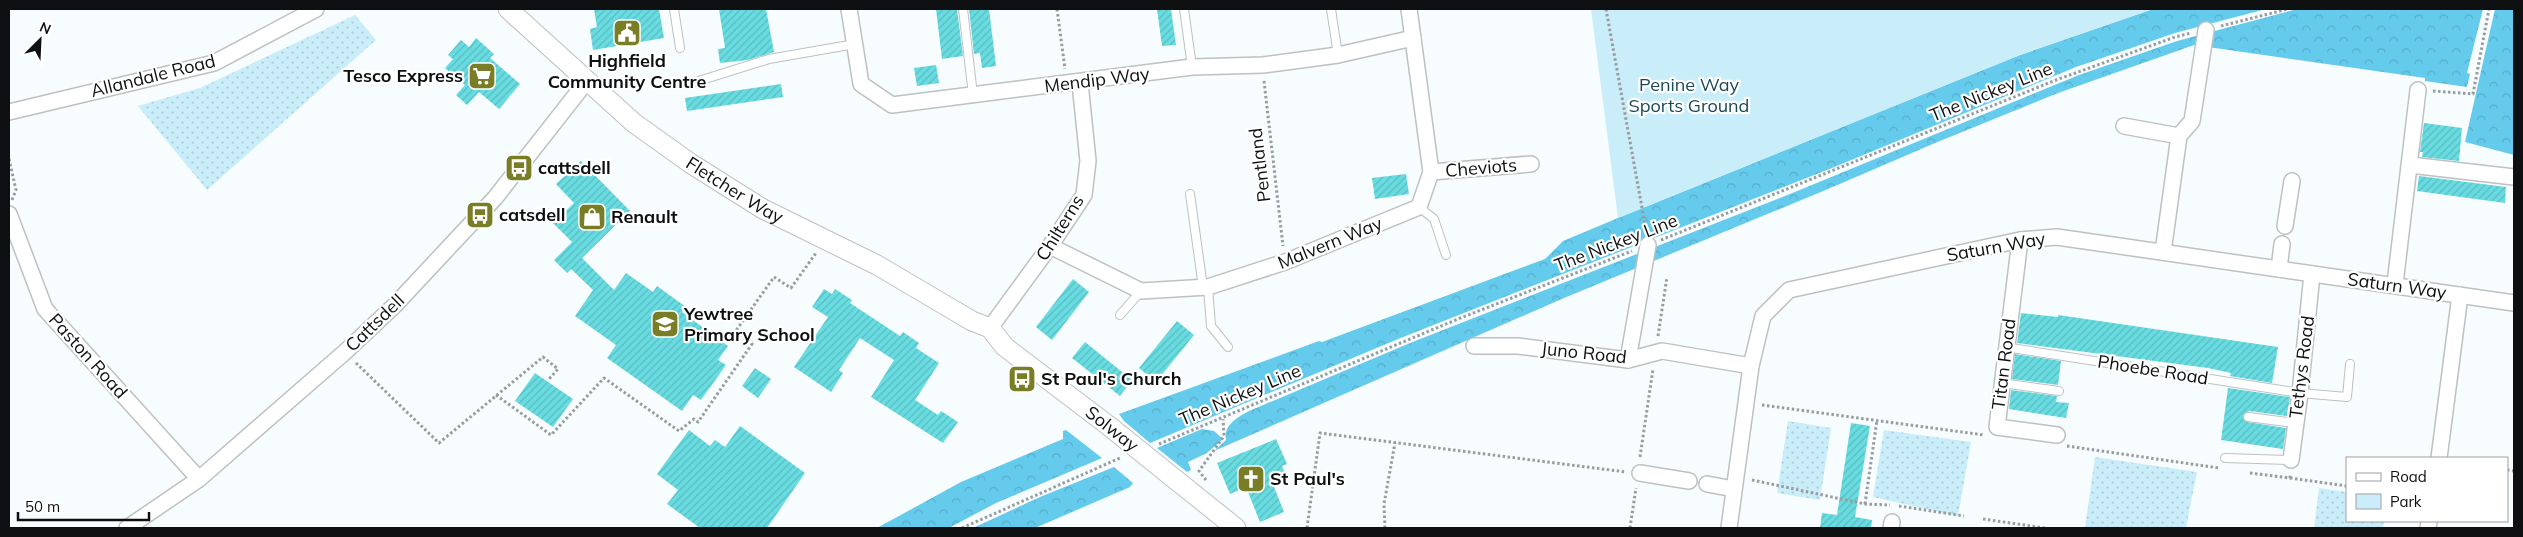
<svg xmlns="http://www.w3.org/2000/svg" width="2523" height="537" font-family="Mulish,sans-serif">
<defs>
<pattern id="grass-dots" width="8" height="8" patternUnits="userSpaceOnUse" patternTransform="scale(1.25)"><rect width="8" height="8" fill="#caedfa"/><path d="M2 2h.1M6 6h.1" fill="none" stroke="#accad5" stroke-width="1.8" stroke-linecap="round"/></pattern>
<pattern id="forest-crowns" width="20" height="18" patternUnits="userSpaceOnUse" patternTransform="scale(1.25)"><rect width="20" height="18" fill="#65cbec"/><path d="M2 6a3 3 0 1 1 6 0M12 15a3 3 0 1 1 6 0" fill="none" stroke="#56adc9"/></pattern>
<pattern id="building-hatch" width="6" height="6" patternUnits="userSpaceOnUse" patternTransform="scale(1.25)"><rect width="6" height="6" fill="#68dce1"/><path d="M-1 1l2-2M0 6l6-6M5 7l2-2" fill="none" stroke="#59bcc0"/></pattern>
</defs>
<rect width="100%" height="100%" fill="#f7fcfe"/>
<g fill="url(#grass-dots)">
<polygon points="355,15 376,40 207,190 138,106 200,88"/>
<polygon points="1788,421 1831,428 1820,500 1777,493"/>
<polygon points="1884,430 1971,442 1958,516 1873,497"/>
<polygon points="2095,457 2197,472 2186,528 2085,528"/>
<polygon points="2319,488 2347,492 2347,521 2384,521 2383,528 2314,528"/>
</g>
<g fill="url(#forest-crowns)">
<polygon points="2153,9 2266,9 2175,33 2076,67 1832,168 1398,339 1150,443 1124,421 1119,414 1319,341 1322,342 1545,259 1563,241 1618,218 2020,55"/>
<path d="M2297 9H2483L2467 73 2470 74 2467 87 2425 81V78L2194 45 2058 93 1935 143 1828 189 1564 298 1214 451 1226 440C1223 425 1238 417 1249 411L1410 343 1790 194 2079 75 2177 41Z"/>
<polygon points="2495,9 2514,10 2514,155 2465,142"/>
<polygon points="1202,429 1214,431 1223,439 1207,453 1188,462 1191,470 1187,472 1157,448"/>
<polygon points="1066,430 1102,458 996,503 949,528 877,528 961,482 1063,439 1063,431"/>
<polygon points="1114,467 1133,483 1130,487 1035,528 973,528 1040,497"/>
</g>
<polygon fill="#caedfa" points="1591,9 2153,9 2020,55 1618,218"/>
<g fill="url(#building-hatch)">
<polygon points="594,9 659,9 664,38 593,50 590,29 597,27"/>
<polygon points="719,9 766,9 774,52 748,60 720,63 718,49 725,48"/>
<polygon points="936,9 957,9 963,56 942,59"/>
<polygon points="969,9 989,9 996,66 982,68 980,53 974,54"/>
<polygon points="1157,9 1171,9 1176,45 1162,46"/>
<polygon points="476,38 494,54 490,58 520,84 499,109 479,92 467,105 456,95 465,85 445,68 453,59 448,55 461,40 469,47"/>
<polygon points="936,65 939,83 917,86 914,68"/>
<polygon points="781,84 783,97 687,111 685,98"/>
<polygon points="2424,123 2462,128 2459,161 2422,157 2423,152 2420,152"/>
<polygon points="581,161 630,211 582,258 614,290 626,273 653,292 657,286 686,307 682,312 728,346 718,360 726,365 701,400 693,395 682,411 607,358 616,345 575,316 593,290 571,269 567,273 554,260 572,242 553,223 574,203 556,184"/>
<polygon points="1406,174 1409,194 1375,199 1372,178"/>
<polygon points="2419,176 2506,187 2505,203 2417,191"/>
<polygon points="1073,279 1089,292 1052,340 1036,327"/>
<polygon points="824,289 832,294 835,289 852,300 850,303 900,336 903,332 919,343 916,348 939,363 915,400 938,415 941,411 958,422 943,443 871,397 894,360 860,338 839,370 843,373 831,392 794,367 828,317 812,307"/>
<polygon points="2021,313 2058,317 2058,315 2278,347 2272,383 2230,376 2231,373 2208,368 2017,343"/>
<polygon points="1177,321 1194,335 1156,382 1139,368"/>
<polygon points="1085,342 1132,380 1120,396 1072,358"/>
<polygon points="2015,354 2061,361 2058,385 2012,379"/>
<polygon points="755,368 771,379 758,398 742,386"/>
<polygon points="535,373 573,399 553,427 515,401"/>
<polygon points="2228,388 2290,397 2287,416 2249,411 2243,416 2247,422 2286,428 2283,449 2221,440"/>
<polygon points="2011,390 2057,396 2056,402 2069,403 2066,418 2009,409"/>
<polygon points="1851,423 1870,426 1855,517 1872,520 1871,528 1820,528 1822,513 1837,515"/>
<polygon points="740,426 805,473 767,528 700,528 667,504 678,490 657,474 689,430 710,446 715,440 725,447"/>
<polygon points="1276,439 1287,464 1282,466 1286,476 1272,482 1284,512 1260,522 1246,487 1230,494 1217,463"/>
</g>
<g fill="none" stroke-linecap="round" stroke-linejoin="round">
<defs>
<g id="service">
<polyline points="674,9 680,48"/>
<polyline points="963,9 973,95"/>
<polyline points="1184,9 1192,67"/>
<polyline points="1331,9 1338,55"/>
<polyline points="689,84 769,59 855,44"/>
<polyline points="1190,194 1203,287"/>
<polyline points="1419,207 1434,219 1446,255"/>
<polyline points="1208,287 1211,326 1228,347"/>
<polyline points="1120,315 1141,291"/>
<polyline points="2005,347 2300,393 2347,397 2350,364"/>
<polyline points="2002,383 2059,391"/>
<polyline points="2248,417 2295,423"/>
<polyline points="2225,458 2291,460"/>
</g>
<g id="minor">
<polyline points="849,9 861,84 892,105 1192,67 1263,65 1338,55 1413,38"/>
<polyline points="9,112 214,63 316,9"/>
<polyline points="2124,126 2179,136"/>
<polyline points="2410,165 2514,177"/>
<polyline points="1431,172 1531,164"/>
<polyline points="9,214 45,309 199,479"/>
<polyline points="2285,226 2292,181"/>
<polyline points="2020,240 1997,427 2057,435"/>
<polyline points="1050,246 1141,291 1208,287 1285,262 1419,207 1431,172 1409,9"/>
<polyline points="2163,252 2179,136 2192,121 2206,30"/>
<polyline points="2279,269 2282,244"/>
<polyline points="2395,284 2418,90"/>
<polyline points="990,328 1050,246 1084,195 1088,161 1080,83"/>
<polyline points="1474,346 1518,346 1628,360 1662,351 1751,366"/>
<polyline points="1628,360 1648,245"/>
<polyline points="2439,458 2460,295"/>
<polyline points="2291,460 2300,393 2312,274"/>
<polyline points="1640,473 1689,481"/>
<polyline points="1707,484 1734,489"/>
<polyline points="127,528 199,479 345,352 395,305 495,198 586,82"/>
<polyline points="1729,528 1751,366 1763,316 1789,290 2020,240 2057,237 2514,303"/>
<polyline points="1891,528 1892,522"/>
<polyline points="2428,528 2429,521"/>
</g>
<g id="tertiary">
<path id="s1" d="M508 9 634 123 690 163 763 209 877 265 972 321 990 328 1005 347 1109 426"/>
<polyline points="1176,480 1236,528"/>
</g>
</defs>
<use href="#service" stroke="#bcc1c2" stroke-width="10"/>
<use href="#minor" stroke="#bcc1c2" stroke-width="18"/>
<use href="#tertiary" stroke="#bcc1c2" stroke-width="21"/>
<g stroke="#999c9e" stroke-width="3" stroke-dasharray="2.5 2.5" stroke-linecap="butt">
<polyline points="1057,9 1065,69"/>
<polyline points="1606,9 1646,230"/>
<polyline points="2221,26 2288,9"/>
<polyline points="1264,81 1283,246"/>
<polyline points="2433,91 2473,94 2489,9"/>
<polyline points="9,159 16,190 12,200"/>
<polyline points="1661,240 2056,80 2175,37 2191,33"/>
<polyline points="1658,336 1667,277"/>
<polyline points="356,363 439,443 543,357 558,369 549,379"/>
<polyline points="496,395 551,435 604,378 679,431 694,419 698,422 752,344 735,332 774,277 791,288 816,253"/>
<polyline points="1762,405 1984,435"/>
<polyline points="1159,444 1458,319 1632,251"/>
<polyline points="2067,446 2219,468"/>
<polyline points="1640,457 1653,369"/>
<polyline points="2507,470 2514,471"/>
<polyline points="2250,473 2290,478 2290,475"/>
<polyline points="2290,478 2347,486"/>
<polyline points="1206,480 1199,471 1224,436 1223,419"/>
<polyline points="1752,480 1865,504 1890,505"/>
<polyline points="1865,504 1877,420"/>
<polyline points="1899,506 1964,516"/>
<polyline points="1983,519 2045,528"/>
<polyline points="962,528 1120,458"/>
<polyline points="1307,528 1320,433 1626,472"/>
<polyline points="1385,528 1384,504 1395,443"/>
<polyline points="1630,528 1636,488"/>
</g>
<use href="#service" stroke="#fff" stroke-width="8"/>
<use href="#minor" stroke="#fff" stroke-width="15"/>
<use href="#tertiary" stroke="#fff" stroke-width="19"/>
<defs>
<polyline id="tertiary-bridge" points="1109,426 1176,480"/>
</defs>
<use href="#tertiary-bridge" stroke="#bcc1c2" stroke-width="21" stroke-linecap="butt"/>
<use href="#tertiary-bridge" stroke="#fff" stroke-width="19"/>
</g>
<defs>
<symbol id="civic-square" viewBox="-11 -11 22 22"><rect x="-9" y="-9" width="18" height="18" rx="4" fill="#787d26" stroke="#fff"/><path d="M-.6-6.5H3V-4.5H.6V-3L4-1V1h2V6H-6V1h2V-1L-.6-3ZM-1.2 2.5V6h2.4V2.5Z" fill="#fff"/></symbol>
<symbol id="supermarket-square" viewBox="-11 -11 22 22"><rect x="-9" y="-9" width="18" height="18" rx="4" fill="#787d26" stroke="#fff"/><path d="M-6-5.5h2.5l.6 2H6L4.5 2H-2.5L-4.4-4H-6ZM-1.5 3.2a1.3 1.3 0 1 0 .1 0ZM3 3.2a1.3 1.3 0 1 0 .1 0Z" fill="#fff"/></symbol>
<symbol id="bus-square" viewBox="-11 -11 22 22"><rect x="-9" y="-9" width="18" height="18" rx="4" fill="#787d26" stroke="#fff"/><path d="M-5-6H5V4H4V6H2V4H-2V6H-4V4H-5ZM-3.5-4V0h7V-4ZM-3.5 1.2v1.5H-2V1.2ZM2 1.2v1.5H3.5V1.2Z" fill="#fff"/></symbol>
<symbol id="shop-square" viewBox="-11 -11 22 22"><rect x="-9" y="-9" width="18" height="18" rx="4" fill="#787d26" stroke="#fff"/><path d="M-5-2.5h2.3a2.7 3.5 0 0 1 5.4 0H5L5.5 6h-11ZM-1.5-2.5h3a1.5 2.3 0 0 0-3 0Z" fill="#fff"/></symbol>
<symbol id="school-square" viewBox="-11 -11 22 22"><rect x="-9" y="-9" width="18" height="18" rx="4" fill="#787d26" stroke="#fff"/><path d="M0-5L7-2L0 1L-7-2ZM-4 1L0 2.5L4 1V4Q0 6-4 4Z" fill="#fff"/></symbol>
<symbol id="church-square" viewBox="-11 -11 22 22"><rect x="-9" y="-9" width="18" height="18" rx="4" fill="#787d26" stroke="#fff"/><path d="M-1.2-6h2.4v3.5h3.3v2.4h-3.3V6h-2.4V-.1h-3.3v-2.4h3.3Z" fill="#fff"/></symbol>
</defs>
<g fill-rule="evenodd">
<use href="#civic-square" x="611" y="17" width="32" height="32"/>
<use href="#supermarket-square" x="466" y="60" width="32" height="32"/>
<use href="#bus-square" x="503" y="152" width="32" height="32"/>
<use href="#bus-square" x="464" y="199" width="32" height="32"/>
<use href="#shop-square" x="576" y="201" width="32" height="32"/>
<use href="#school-square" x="649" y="308" width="32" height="32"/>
<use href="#bus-square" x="1006" y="363" width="32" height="32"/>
<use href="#church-square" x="1235" y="463" width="32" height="32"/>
</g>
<g text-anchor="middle" stroke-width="4.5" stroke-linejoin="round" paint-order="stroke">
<g font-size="18" font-weight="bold" fill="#0e0f10" stroke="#fff" text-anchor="start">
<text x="627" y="67" text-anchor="middle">Highfield<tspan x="627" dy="21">Community Centre</tspan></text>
<text x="463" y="82" text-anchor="end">Tesco Express</text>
<text x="538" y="174">cattsdell</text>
<text x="499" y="221">catsdell</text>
<text x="611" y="223">Renault</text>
<text x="684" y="320">Yewtree<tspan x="684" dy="21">Primary School</tspan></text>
<text x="1041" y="385">St Paul's Church</text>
<text x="1270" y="485">St Paul's</text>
</g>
<g font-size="18" fill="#0e0f10" stroke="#fff">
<text transform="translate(153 76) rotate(-14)" y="6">Allandale Road</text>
<text transform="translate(1097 80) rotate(-7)" y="6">Mendip Way</text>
<text transform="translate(1991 92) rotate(-22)" y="6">The Nickey Line</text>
<text transform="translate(1260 165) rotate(-97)" y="6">Pentland</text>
<text transform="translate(1481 168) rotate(-5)" y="6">Cheviots</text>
<text dy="6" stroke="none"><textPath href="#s1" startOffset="291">Fletcher Way</textPath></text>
<text transform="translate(1060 228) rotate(-58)" y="6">Chilterns</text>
<text transform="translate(1330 243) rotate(-22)" y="6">Malvern Way</text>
<text transform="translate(1616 243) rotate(-21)" y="6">The Nickey Line</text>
<text transform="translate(1996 247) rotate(-10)" y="6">Saturn Way</text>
<text transform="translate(2397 286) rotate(8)" y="6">Saturn Way</text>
<text transform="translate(375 323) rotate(-44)" y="6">Cattsdell</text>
<text transform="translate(1584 353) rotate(6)" y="6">Juno Road</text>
<text transform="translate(88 356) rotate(48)" y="6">Paston Road</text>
<text transform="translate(2004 364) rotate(-83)" y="6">Titan Road</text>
<text transform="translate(2302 367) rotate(-83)" y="6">Tethys Road</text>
<text transform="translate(2153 370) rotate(9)" y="6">Phoebe Road</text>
<text transform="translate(1240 395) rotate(-23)" y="6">The Nickey Line</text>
<text transform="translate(1112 429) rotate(38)" y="6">Solway</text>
</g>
<g font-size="18" fill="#1b4856" stroke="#fff">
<text x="1689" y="91">Penine Way<tspan x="1689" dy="21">Sports Ground</tspan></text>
</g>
</g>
<rect width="2523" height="537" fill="none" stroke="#0e0f10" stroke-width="20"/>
<rect x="2346" y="457" width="162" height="65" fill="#ffffff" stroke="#9f9f9f"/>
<rect x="2356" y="473" width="25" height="8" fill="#ffffff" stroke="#9f9f9f"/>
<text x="2390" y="482" font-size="15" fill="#0e0f10">Road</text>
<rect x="2356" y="494" width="25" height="15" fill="#caedfa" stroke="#9f9f9f"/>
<text x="2390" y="507" font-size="15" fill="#0e0f10">Park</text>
<g transform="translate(40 40) rotate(24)" stroke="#ffffff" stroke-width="4" paint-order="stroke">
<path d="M0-4L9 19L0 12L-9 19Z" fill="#0e0f10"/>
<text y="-8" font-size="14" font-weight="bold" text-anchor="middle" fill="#0e0f10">N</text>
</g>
<path d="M18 512v8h131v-8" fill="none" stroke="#0e0f10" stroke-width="2.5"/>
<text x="25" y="512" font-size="15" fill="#0e0f10" stroke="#ffffff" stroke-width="4" paint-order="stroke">50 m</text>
</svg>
